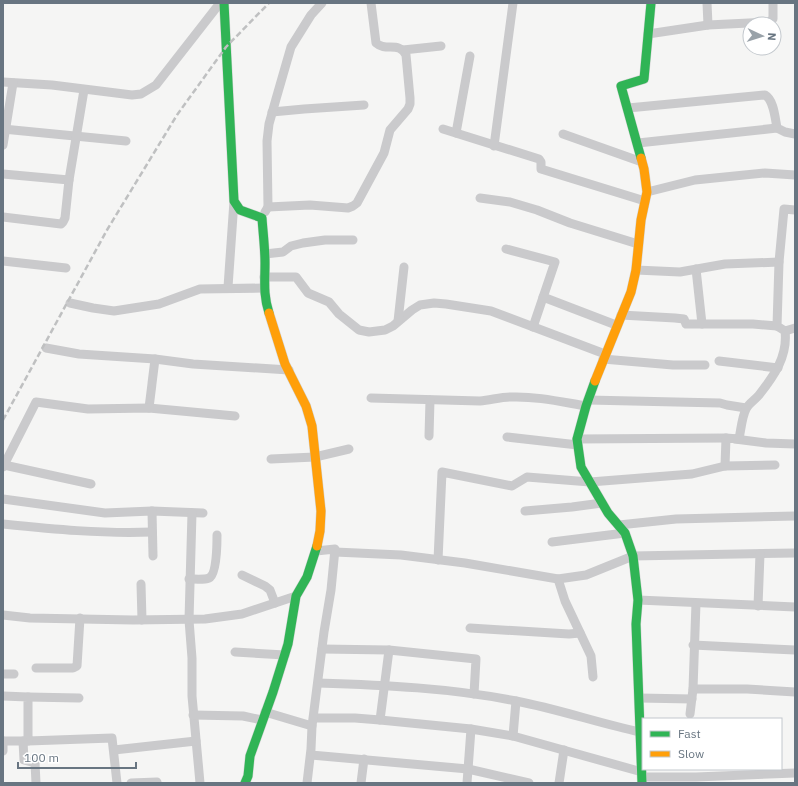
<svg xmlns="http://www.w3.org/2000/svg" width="798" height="786" font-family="'IBM Plex Sans',sans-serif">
<rect width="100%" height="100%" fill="#f5f5f4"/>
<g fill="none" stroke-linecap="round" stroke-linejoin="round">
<defs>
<g id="fast">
<path d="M224 3 234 201 240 210 262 218C263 233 265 248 265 263 265 282 263 294 269 313"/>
<polyline points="641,158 621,86 644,79 651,3"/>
<polyline points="595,381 586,406 577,439 581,467 608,513 625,533 633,556 638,600 636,624 642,783"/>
<polyline points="245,783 248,776 250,756 273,692 288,644 296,596 307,577 317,546"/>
</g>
<g id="slow">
<polyline points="269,313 285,364 306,406 312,426 321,511 320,531 317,546"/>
<polyline points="595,381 631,292 636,270 641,220 647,192 644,169 641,158"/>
</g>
</defs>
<use href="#fast" stroke="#d2d3d3" stroke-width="10"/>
<use href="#slow" stroke="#d2d3d3" stroke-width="10"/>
<g stroke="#cacacc" stroke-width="9">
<polyline points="707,3 708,25"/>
<polyline points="648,34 708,25 768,22 773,19 773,3"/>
<polyline points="403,50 441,46"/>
<polyline points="3,82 52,85 132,95 141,94 156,85 220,3"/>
<path d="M628 108 765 95C774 100 775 118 777 128L785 132 795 134"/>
<polyline points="272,112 304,109 364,105"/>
<polyline points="3,129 126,141"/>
<polyline points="443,129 539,159 541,162 541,169 645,201"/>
<polyline points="456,133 470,56"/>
<polyline points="563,134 642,162"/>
<polyline points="638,143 777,128"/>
<polyline points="3,145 13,83"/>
<polyline points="494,146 513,3"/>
<polyline points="3,174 69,180 84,90"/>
<polyline points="647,192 695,180 765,173 795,175"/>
<polyline points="480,198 510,202 537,210 570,223 638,244"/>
<path d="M268 207 310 205 348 208 353 206 357 203 384 153 390 130 408 109 410 104V98L406 55C399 41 386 52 376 43L371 3"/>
<polyline points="265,212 268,207 267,141 269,124 276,99 291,47 311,15 322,3"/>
<polyline points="3,217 61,224 63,222 65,218 69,180"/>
<polyline points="506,249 555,262 533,327"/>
<polyline points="265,254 283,252 291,246 303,243 325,240 353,240"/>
<polyline points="3,261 66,268"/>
<polyline points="696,269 702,324"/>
<polyline points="636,270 680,272 725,264 779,262"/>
<polyline points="264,277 296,277 308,293 329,302 339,314 359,330 369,332 385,330 393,326 412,310 420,305 434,303 446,304 491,311 605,354"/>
<polyline points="228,287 234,201"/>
<polyline points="543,297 616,325"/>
<polyline points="70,303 93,308 114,311 159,304 200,289 264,288"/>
<polyline points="621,315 675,318 684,319 686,324 753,324 777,326"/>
<polyline points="398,321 404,267"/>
<polyline points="785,331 795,328"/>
<polyline points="46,348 79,354 155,359 193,364 289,370"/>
<polyline points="603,359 673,365 705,365"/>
<polyline points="719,361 778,368"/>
<path d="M371 398 480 401C491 400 501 397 511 397 536 396 562 402 586 406"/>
<polyline points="588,400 720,403 727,405 746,408"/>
<polyline points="149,408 155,359"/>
<polyline points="429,436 430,400"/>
<polyline points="507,437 578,445"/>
<polyline points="577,439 726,438"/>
<polyline points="735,439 766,443 795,444"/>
<polyline points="271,459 315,457 349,449"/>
<polyline points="4,465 91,484"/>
<path d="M725 466 726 438 739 439C741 429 742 417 746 409 749 403 755 400 759 395 774 376 788 356 785 331L777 326 779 262 784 209 795 210"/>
<polyline points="3,467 36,402 88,409 149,408 235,416"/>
<polyline points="3,499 105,513 152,511 203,513"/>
<polyline points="152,511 153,556"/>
<polyline points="525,511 572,507 602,503"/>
<polyline points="192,513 189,620 192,658 192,696 200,783"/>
<path d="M3 524C52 529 102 534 152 532"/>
<polyline points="619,525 676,519 795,516"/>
<polyline points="552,542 625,533"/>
<polyline points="335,552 401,555 465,563 558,579 586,575 633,556 795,553"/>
<polyline points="438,560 442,472 512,486 527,477 590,482 692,474 725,466 775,465"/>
<polyline points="242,575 265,586 270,590 275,603"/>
<path d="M189 579C195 579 204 580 209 578 217 575 217 544 217 535"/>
<polyline points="558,579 565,601 591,656 593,677"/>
<polyline points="141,584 142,620"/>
<polyline points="638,600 795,607"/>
<polyline points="758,606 760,554"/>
<polyline points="3,615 30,618 133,620 205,619 242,614 296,596"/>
<polyline points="470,628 569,634 580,633"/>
<polyline points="693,645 795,650"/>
<polyline points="322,649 389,650 476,659 474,694"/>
<polyline points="235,652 285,655"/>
<polyline points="36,668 73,668 77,666 80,618"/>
<polyline points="3,674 14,674"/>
<path d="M318 683C384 685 451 688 516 701 558 709 598 723 640 732"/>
<polyline points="693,689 747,689 795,692"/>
<polyline points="3,696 28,697 28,741 112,738 117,783"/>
<polyline points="28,697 79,698"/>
<polyline points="639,698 692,699"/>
<polyline points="265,712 312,726"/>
<polyline points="690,714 693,689 696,603"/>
<polyline points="193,715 243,716 262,720"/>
<polyline points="314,718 355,718 380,720 471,729 513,736 642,772"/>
<polyline points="380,720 389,650"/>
<polyline points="513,736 516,701"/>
<polyline points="3,741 28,741"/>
<polyline points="23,741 24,760 35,763 36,783"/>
<polyline points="114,750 196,741"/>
<polyline points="3,751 3,741"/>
<polyline points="311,755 468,769 529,783"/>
<polyline points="642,777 696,777 795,773"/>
<polyline points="131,783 157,782"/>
<polyline points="307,783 311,749 312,726 324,632 331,590 335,549 316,551"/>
<polyline points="361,783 364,759"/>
<polyline points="467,783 471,729"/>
<polyline points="559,783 564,750"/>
</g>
<use href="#fast" stroke="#30b455" stroke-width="9"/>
<use href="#slow" stroke="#ff9f0a" stroke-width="9"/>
<polyline stroke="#bfc0c1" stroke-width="2.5" stroke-dasharray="6 3" stroke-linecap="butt" points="3,420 107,230 177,115 226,47 269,3"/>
</g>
<rect width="798" height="786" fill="none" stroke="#687581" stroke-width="8"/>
<rect x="642" y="718" width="140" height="52" fill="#ffffff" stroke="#c3c8cd"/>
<rect x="650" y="731" width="20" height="6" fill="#30b455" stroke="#c3c8cd"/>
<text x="678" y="738" font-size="12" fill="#687581">Fast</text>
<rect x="650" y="751" width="20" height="6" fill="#ff9f0a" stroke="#c3c8cd"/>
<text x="678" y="758" font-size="12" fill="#687581">Slow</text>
<g transform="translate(762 36) rotate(94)"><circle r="19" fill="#ffffff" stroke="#c3c8cd"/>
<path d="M0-3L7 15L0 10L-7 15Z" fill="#99a2a9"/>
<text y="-6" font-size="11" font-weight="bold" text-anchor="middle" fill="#687581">N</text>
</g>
<path d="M18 762v6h118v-6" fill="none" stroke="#687581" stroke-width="2"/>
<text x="24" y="762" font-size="12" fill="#687581" stroke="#ffffff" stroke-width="3" paint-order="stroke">100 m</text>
</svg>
